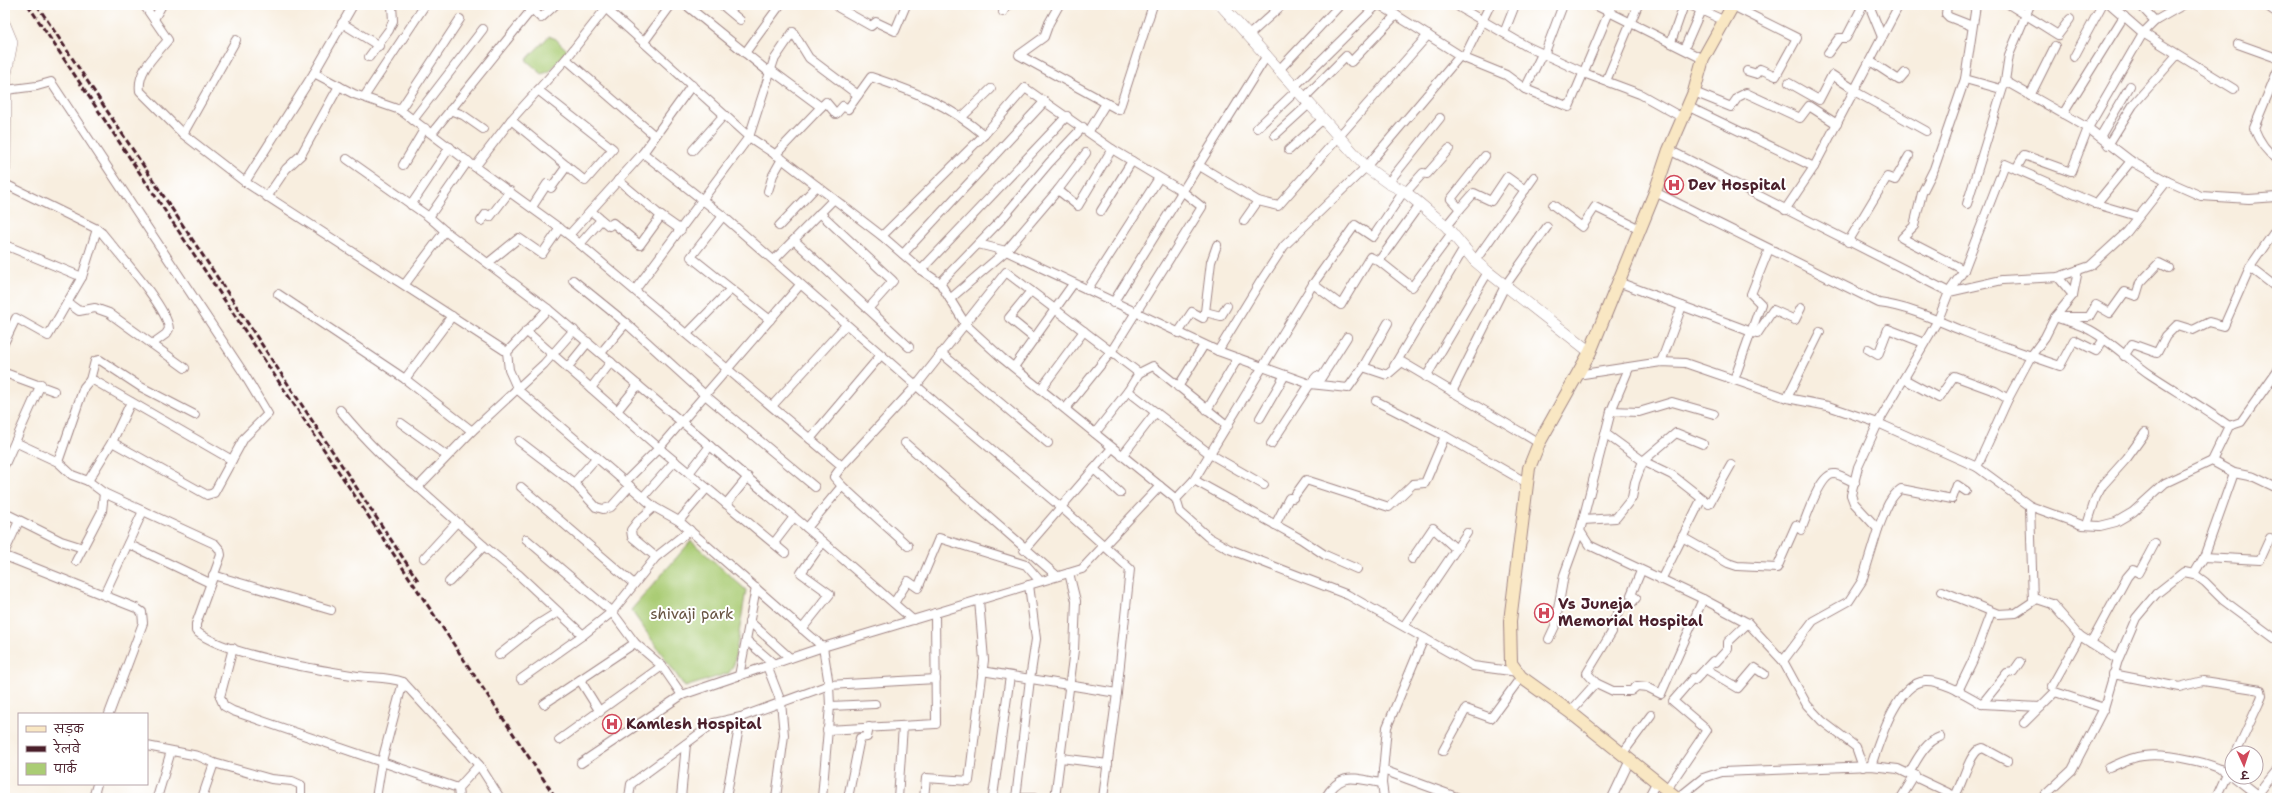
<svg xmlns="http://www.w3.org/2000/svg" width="2282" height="803" font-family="'Shantell Sans','Playpen Sans Deva',sans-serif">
<rect width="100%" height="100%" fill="#fff"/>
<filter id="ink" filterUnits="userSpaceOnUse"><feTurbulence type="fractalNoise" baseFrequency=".025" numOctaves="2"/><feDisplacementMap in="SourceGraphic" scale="8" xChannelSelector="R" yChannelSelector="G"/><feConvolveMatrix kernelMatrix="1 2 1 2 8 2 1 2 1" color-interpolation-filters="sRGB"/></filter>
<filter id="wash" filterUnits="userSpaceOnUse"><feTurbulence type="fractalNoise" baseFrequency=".012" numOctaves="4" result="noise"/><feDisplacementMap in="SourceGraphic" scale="16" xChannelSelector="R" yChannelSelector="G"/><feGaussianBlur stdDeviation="0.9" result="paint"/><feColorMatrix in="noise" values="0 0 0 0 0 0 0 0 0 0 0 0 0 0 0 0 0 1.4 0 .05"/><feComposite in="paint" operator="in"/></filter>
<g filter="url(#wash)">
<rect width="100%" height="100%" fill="#f8eedf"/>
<g fill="#aacc74" stroke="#7a7650">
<polygon points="549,36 556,39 567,50 550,71 542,74 526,60"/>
<polygon points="691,541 746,590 734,664 729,673 685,687 631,610"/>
</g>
</g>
<g filter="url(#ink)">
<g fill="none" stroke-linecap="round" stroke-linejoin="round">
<defs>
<g id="minor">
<path d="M144 5 168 40C156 55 137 70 140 91L183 134 245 182 507 352 509 370 518 390 654 507 679 521 823 647 829 685 830 706 822 798"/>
<polyline points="528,5 541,18 555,5"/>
<polyline points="602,5 749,137 782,159 882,236 921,270 940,283 966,325 1002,358 1176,499 1180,512 1208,537 1229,549 1348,595 1473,666 1518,672"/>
<polyline points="686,5 770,73"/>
<polyline points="722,5 740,20"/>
<polyline points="1059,5 1049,23 1044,37 1019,55 1119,110 1153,5"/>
<polyline points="1380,5 1464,58 1506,75 1525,89 1569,107 1612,5"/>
<polyline points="1595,5 1703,59"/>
<polyline points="1690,5 1725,21"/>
<polyline points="1869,5 1882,37"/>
<polyline points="1947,5 1946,14 1949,17 1972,26"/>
<polyline points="2010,5 2058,35 2070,19"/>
<polyline points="2111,5 2143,33 2234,89"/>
<polyline points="2266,5 2277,13"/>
<polyline points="1733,6 1797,38 1776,76 1760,69 1757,74 1747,71"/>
<polyline points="1459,7 1526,46 1589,75 1640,94 1683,118"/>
<polyline points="839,8 871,26 876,22 895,31 906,5"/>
<polyline points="1003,12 1007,5"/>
<polyline points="154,19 162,5"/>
<polyline points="2155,21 2183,5"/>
<polyline points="342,23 379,46"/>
<polyline points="1504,33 1515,5"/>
<polyline points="1248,36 1282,5"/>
<polyline points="644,42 671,5"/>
<polyline points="1671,42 1684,5"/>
<polyline points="2238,44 2277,58"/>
<polyline points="1684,49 1701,10"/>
<polyline points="745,53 780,5"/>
<polyline points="1828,53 1839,38 1846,38 1863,5"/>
<polyline points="1544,55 1563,5"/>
<polyline points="369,57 389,30 393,21 392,5"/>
<polyline points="2074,57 2102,5"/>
<polyline points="1464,58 1490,5"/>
<polyline points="566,59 606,8"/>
<polyline points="1870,61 1899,80 1905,73"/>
<path d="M771 70 821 107 826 102 836 114 843 106 848 109 871 77C916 92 947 104 984 135"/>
<polyline points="1279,70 1340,5"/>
<path d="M2277 72 2254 128C2259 141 2265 151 2277 159"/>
<polyline points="314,73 354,94 400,110 475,167 511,120 566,59 655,136"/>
<polyline points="1965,79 2001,89"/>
<polyline points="1606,81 1638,5"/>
<polyline points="2005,81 2088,128 2131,161 2167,181 2201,196 2249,199 2277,197"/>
<polyline points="1789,83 1819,100 1832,75 1855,90"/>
<polyline points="1294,87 1377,5"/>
<polyline points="1525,89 1542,54"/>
<polyline points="6,90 37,86 51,82 241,369 268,414 244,438 214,493 207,495 112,442"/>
<polyline points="1854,91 1926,131"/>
<polyline points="1694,92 1731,107 1738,97 1746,93 1800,118 1809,106 1837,124"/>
<polyline points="2030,96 2055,46"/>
<polyline points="364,97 425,5"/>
<polyline points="1304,98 1346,56 1351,62 1396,15"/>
<polyline points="1687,106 1814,167 1899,5"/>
<polyline points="400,110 460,19"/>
<polyline points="450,110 463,115 483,129"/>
<polyline points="2063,114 2124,16"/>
<polyline points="962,117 991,89"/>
<polyline points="413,120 483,29"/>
<polyline points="511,120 585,181 613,149 538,90"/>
<polyline points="1257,128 1297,90"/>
<polyline points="1089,131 1106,103"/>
<polyline points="432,133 532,9"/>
<polyline points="183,134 236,40"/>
<polyline points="1275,135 1309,104"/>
<polyline points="2100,137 2130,86"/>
<polyline points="2108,145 2133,105 2177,55"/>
<polyline points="693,150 724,115"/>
<polyline points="1289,150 1323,119"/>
<polyline points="1669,150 1949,292 2002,280 2058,277 2090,266 2127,232 2167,181"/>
<polyline points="643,153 692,85"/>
<polyline points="775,155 821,107"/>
<polyline points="347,159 429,217 445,231 548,309 807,528 913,620"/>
<polyline points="403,165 425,128"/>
<polyline points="1198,165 1258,201"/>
<polyline points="475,167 569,235 842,466 916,386 1006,272 1139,373"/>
<polyline points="2016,169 2024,155 2071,172 2088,128 2143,33 2155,21 2140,5"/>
<polyline points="618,180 661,216"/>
<polyline points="245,182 314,73 353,5"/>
<polyline points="1388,183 1440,118"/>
<polyline points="5,184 97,229"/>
<polyline points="1058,190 1086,153"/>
<polyline points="768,191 773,175 782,159"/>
<polyline points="1406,192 1423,173 1427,174 1449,149"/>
<path d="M1655 192 1879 303C1910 307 1936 320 1965 332 1987 341 2009 348 2031 356L2045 337 2055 317H2089L2096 305 2110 313 2125 292 2136 296 2140 283 2159 263 2169 268"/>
<polyline points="267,197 286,169 301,155 339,86"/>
<polyline points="1967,204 2005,81 2009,55 2030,5"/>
<polyline points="2096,204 2137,216"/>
<polyline points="411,205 450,147"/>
<polyline points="1553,205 1582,227 1595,207 1640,229"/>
<polyline points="532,207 547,184 551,188 567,166"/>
<polyline points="1460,209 1474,193 1491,201 1507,177 1525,190"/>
<polyline points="1785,210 1814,167"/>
<polyline points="591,211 609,226 613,223 640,245 661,216 681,230"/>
<polyline points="1101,211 1132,161"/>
<polyline points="820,213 893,281 868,309"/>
<polyline points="723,216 691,257 770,320"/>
<polyline points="429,217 468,161"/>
<polyline points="481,221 486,214 490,217 510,191"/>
<polyline points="1244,221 1258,201 1278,206 1428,35"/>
<polyline points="779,226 817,186"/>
<polyline points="1446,226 1460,209 1451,199 1485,156"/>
<polyline points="569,235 643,153 723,216 935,402 1062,508 1130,569 1117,693 1103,798"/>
<polyline points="882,236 984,135 1025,88 1112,149 1182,191 1202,207 1111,352 1066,408"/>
<polyline points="794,240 909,347"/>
<polyline points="1848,242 1887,177 1895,180 1909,156"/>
<polyline points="580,244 601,220"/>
<polyline points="978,244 1006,251 1218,351 1310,384 1348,388 1363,367 1387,375 1402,362 1539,443"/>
<polyline points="5,245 82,277"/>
<polyline points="903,254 1045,101"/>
<polyline points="774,260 834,199"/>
<polyline points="1379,261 1412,287 1452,233"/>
<polyline points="1475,261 1534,177"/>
<polyline points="488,263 519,238 542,254 560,228"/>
<polyline points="2250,267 2277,228"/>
<polyline points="921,270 1067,116"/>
<polyline points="1964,270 1902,238 1914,226 1922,193 1934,169 1965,79 1976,5"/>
<path d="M2058 277 2073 295 2055 317C2066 321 2079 324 2090 330 2112 342 2130 361 2151 375 2177 392 2204 408 2229 426"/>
<polyline points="573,280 626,323"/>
<polyline points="1618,282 1757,334 1773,310 1795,320 1801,308"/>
<polyline points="940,283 1001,220 1049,163 1083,127"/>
<polyline points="405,284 445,231"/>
<polyline points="1313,284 1341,305 1370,257 1379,261 1420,204"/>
<polyline points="635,290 749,137 774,60 793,32 809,58 858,95"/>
<polyline points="1087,290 1159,178"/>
<polyline points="1031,291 1009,318 1035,339"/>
<polyline points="278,294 405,379 472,431"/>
<polyline points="2073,295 2078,270"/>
<polyline points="950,299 1006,251 1058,190 1078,206 1112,149"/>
<polyline points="68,303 79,311 95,308 109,313 185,368"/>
<polyline points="1113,303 1266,57"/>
<polyline points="1205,312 1211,262 1217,245"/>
<polyline points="574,330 544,364 472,431 418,487 484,546 518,574 583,635"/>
<polyline points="526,331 659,448 785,553"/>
<polyline points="1178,333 1192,312 1203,318 1205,312 1221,316 1227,306"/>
<polyline points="687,334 731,289"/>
<path d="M5 341 16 318 48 336 82 277 97 229 102 233C117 252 168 308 169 329L166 334 152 344"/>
<polyline points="1868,349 1878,355 1888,329 1924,343"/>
<polyline points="1218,351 1259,284 1284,246 1366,167 1460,56"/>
<polyline points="507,352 548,309"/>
<polyline points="601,353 626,323 705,395 815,487"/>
<polyline points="941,353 1048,443"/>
<polyline points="2124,356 2132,344 2157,353 2166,336 2177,325 2193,330 2209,322 2224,326 2250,267 2277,288"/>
<polyline points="1661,362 1682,306"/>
<polyline points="1394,366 1465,247"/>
<polyline points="1014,367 1073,284"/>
<polyline points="1363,367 1388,323"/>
<polyline points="567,368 588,342"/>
<polyline points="1629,368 1611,411 1580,531 1589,545 1703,599 1748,623 1783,661 1807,705 1822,721 1856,747 1863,767"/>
<polyline points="5,373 54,391"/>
<polyline points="1577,375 1661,362 1685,363 1787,398 1828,406 1878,423 1977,467 2030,506 2082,525 2100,526 2116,522 2133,512 2165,483 2212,461 2234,473 2254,477 2277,488"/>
<polyline points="1426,377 1488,272"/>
<polyline points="405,379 452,316"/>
<polyline points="1904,379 1939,398 1954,376 1995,391 2008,399"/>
<polyline points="90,380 95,361 100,360 141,387 195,415"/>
<polyline points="1734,380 1761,304 1751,294 1769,249"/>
<polyline points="1178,387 1204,345"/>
<polyline points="591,388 611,362"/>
<polyline points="1041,389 1084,331"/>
<polyline points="1128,391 1210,454 1264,485"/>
<polyline points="1452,392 1505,286 1547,227"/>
<polyline points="1787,398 1820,332"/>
<polyline points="1376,401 1445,436"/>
<polyline points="772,406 846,325"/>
<path d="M340 410C364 439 388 464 418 487"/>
<polyline points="1207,410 1238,358"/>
<polyline points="617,411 638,385"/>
<polyline points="1611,411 1639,412 1672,402 1714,414"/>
<polyline points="1260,418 1285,375"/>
<polyline points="401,423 447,456"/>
<polyline points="1095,433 1128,391 1139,373 1153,366 1228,426"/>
<polyline points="1606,434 1643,461 1672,475 1709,504 1731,465"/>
<polyline points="810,439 881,355"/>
<polyline points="519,441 574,483 596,507 603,509 611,507 630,486"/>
<polyline points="15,442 58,462 72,475 88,481 112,442 131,402"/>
<polyline points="905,443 1057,576"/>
<polyline points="1271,444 1310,384 1317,376 1321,378 1347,337"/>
<polyline points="1122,456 1156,412"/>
<polyline points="2212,461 2229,426 2241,422 2277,371"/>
<polyline points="58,462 84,387 90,380 95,381 232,460"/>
<polyline points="5,464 41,384"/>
<polyline points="1977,467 2008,399 2031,356 2060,366 2074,340 2096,351 2104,339"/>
<polyline points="1094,469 1120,493"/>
<polyline points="689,473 710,446"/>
<polyline points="1194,480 1313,284 1355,225 1373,237 1404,191"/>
<path d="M88 481 104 493 215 544 220 550 221 555 196 624V631C224 655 320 670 358 676 373 678 389 677 403 682L479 765 500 798"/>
<polyline points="625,482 659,448 800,285"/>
<polyline points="574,483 597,457"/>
<polyline points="842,486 834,477 842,466"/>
<polyline points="521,487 634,584"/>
<polyline points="644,496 675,461"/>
<polyline points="1176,499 1194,480 1301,539 1325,555 1357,569"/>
<polyline points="726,504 748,477"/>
<polyline points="2030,506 2033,601"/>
<polyline points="654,507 638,521 631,530 632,537 656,557"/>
<polyline points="5,513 61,541 83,548"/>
<polyline points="1583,520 1616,518 1632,498 1635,482 1643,461 1676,433 1703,444"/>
<polyline points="679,521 707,488"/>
<polyline points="1275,525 1289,498 1293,498 1306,480 1389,507 1413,484 1425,483 1445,436 1527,483"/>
<polyline points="2087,525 2096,497 2102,486 2127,458 2145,433"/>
<polyline points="807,528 842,486 908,546"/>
<path d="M1878 529C1884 515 1888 498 1901 489L1952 499 1957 485 1966 491"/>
<polyline points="690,530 656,557 612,612 635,643 662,666 682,695 823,647 1082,569 1160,486"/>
<path d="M1682 537 1728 563 1737 566 1777 568 1796 525 1801 530C1807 517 1820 472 1835 474 1841 475 1849 480 1855 483"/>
<polyline points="774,543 794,517"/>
<polyline points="128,544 210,583"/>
<polyline points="1024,550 1112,448"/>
<polyline points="5,551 19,521"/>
<polyline points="5,556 136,608 142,612 143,623 109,714"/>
<polyline points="2204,557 2260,560 2270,538"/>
<polyline points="424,558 456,523"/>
<polyline points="1412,559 1433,528 1456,549"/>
<polyline points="76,561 102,511 104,493"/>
<polyline points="2194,574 2204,557 2234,473"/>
<polyline points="213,575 331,610"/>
<polyline points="1661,580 1701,500"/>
<polyline points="449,582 484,546"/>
<polyline points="1942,591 1998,614 2016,613 2037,599 2052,604 2080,636"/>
<polyline points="104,595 143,511"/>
<polyline points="894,603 908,581 918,588 939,538 1026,565 1040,581"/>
<polyline points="749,621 790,658"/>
<polyline points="1404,626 1467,533"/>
<polyline points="802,629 830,594 801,573 823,542"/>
<polyline points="1549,639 1555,626 1564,575 1580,531"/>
<polyline points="746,640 773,663"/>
<polyline points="2091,643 2127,577 2133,570 2139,573 2155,543"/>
<polyline points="233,648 220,697 224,706 233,711 458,788"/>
<polyline points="499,655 537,625 558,612"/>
<polyline points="1783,661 1813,621 1849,601 1862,581 1878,529 1854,503 1851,495 1858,467 1878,423 1938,320 1949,292 1964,270 2005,164 2096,204 2131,161"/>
<polyline points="767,666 781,702 784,735 776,798"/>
<polyline points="1706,669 1738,688 1755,668 1764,674"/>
<polyline points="982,671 1117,693"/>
<polyline points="2113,674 2179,687 2203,681 2261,690 2262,696 2259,703 2236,753"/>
<polyline points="739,676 756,588"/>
<polyline points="521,679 583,635 612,612 526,539"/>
<polyline points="580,680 600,712"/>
<polyline points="1596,683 1613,691 1631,691 1637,686 1647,687 1661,694 1703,599"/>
<polyline points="2052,686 2080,636 2118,660"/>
<polyline points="1958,691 1973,660 1991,612"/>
<polyline points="544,704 635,643"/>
<polyline points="1982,704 2040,707"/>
<polyline points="830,706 875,704"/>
<polyline points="1570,712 1596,683 1587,673 1612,632 1611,626 1624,602 1631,604 1636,598 1631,595 1641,571"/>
<polyline points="2024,723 2055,692 2104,708"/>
<polyline points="827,730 936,724 935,613"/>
<polyline points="559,740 662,666"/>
<polyline points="147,746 198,756 214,763 271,779 292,781 301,785 301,798"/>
<polyline points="1443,751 1466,709 1491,718 1521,677"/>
<polyline points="1623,753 1651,715"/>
<polyline points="1061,758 1108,764"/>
<polyline points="581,763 682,695"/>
<path d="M1871 766C1879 743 1896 684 1925 681 1941 680 1969 696 1982 704L2007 673 2013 672 2020 662"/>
<path d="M2109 768C2120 763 2131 757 2143 756 2166 753 2214 762 2232 776"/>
<polyline points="1383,770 1459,798"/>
<path d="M1909 773C1917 760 1925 742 1940 737"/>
<polyline points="2234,777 2257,795 2277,770"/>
<polyline points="1667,789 1707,730 1673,701 1693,678 1695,680 1713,661 1716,662 1728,649 1728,642 1748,623"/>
<polyline points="993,796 1010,676"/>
<path d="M1955 796C1963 782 1968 758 1978 750L1983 748 2007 761"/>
<polyline points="93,798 97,784"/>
<polyline points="157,798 171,751"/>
<polyline points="202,798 214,763"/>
<polyline points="376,798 382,761 403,682"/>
<polyline points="459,798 458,788 479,765"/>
<polyline points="629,798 631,784 714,723 741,717 829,685 936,679"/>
<polyline points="681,798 686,744"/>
<polyline points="726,798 741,717"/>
<polyline points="848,798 860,738 867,737 869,727"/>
<polyline points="898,798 903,726"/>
<polyline points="924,798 926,778 969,781 984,660 979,600"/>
<polyline points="1016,798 1030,679 1036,639 1029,585"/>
<polyline points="1022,798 1034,798"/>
<polyline points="1055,798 1074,650 1076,601 1069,573"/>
<path d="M1325 798C1342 770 1354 779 1382 783"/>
<polyline points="1384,798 1382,783 1387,727 1424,638"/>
<polyline points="1612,798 1630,760"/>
<polyline points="1648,798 1657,781"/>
<polyline points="1678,798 1703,778 1722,772 1871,766 1898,769 1959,798"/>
<polyline points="1901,798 1915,775"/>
<polyline points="2042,798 2072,770 2104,708 2118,660 2136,618 2156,594 2184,572 2194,574 2205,582 2223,600 2277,640"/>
<polyline points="2216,798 2232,762"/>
</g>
<g id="tertiary">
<polyline points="1221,5 1366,167 1388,183 1404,191 1420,204 1446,226 1475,261 1488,272 1590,352"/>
<polyline points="5,25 12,42 6,74 5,168"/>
</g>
<polyline id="secondary" points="1677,798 1570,712 1521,677 1511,663 1510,621 1529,468 1539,443 1590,352 1655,192 1669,150 1694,92 1703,59 1733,5"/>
</defs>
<use href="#minor" stroke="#a18685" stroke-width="10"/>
<use href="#tertiary" stroke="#a18685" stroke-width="12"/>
<use href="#secondary" stroke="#a18685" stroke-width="14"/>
<use href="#minor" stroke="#fff" stroke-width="8"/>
<use href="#tertiary" stroke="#fff" stroke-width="11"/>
<use href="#secondary" stroke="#f9e7c3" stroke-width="12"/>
<g stroke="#4a1f2b" stroke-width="3" stroke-dasharray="6 3" stroke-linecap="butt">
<polyline points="28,5 556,798"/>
<polyline points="37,5 419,582"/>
</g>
</g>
</g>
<defs>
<symbol id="hospital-ring" viewBox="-11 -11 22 22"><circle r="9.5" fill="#fff" stroke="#d1495b" stroke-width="1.5"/><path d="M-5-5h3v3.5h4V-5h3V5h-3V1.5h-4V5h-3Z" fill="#d1495b"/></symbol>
</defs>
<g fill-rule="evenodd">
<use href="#hospital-ring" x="1663" y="174" width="22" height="22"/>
<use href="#hospital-ring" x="1533" y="602" width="22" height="22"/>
<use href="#hospital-ring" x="601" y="713" width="22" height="22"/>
</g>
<g text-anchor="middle" stroke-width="4" stroke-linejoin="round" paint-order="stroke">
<g font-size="15" font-weight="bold" fill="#4a1f2b" stroke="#fff" text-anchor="start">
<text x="1688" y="190">Dev Hospital</text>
<text x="1558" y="609">Vs Juneja<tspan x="1558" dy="17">Memorial Hospital</tspan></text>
<text x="626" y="729">Kamlesh Hospital</text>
</g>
<g font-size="15" fill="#675341" stroke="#fff">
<text x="692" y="619">shivaji park</text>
</g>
</g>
<rect width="2282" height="803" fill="none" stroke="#fff" stroke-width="20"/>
<rect x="18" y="713" width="130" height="72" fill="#ffffff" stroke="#b7a5aa"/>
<rect x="26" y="726" width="20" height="6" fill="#f9e7c3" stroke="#b7a5aa"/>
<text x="54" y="733" font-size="12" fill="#4a1f2b">सड़क</text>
<rect x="26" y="746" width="20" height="6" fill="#4a1f2b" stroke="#b7a5aa"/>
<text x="54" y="753" font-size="12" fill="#4a1f2b">रेलवे</text>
<rect x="26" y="763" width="20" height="12" fill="#aacc74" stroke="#b7a5aa"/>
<text x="54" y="773" font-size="12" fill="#4a1f2b">पार्क</text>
<g transform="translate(2244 765) rotate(177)"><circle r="19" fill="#ffffff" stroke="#b7a5aa"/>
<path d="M0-3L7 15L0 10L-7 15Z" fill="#d1495b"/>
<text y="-6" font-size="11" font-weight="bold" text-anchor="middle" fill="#4a1f2b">उ</text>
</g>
</svg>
